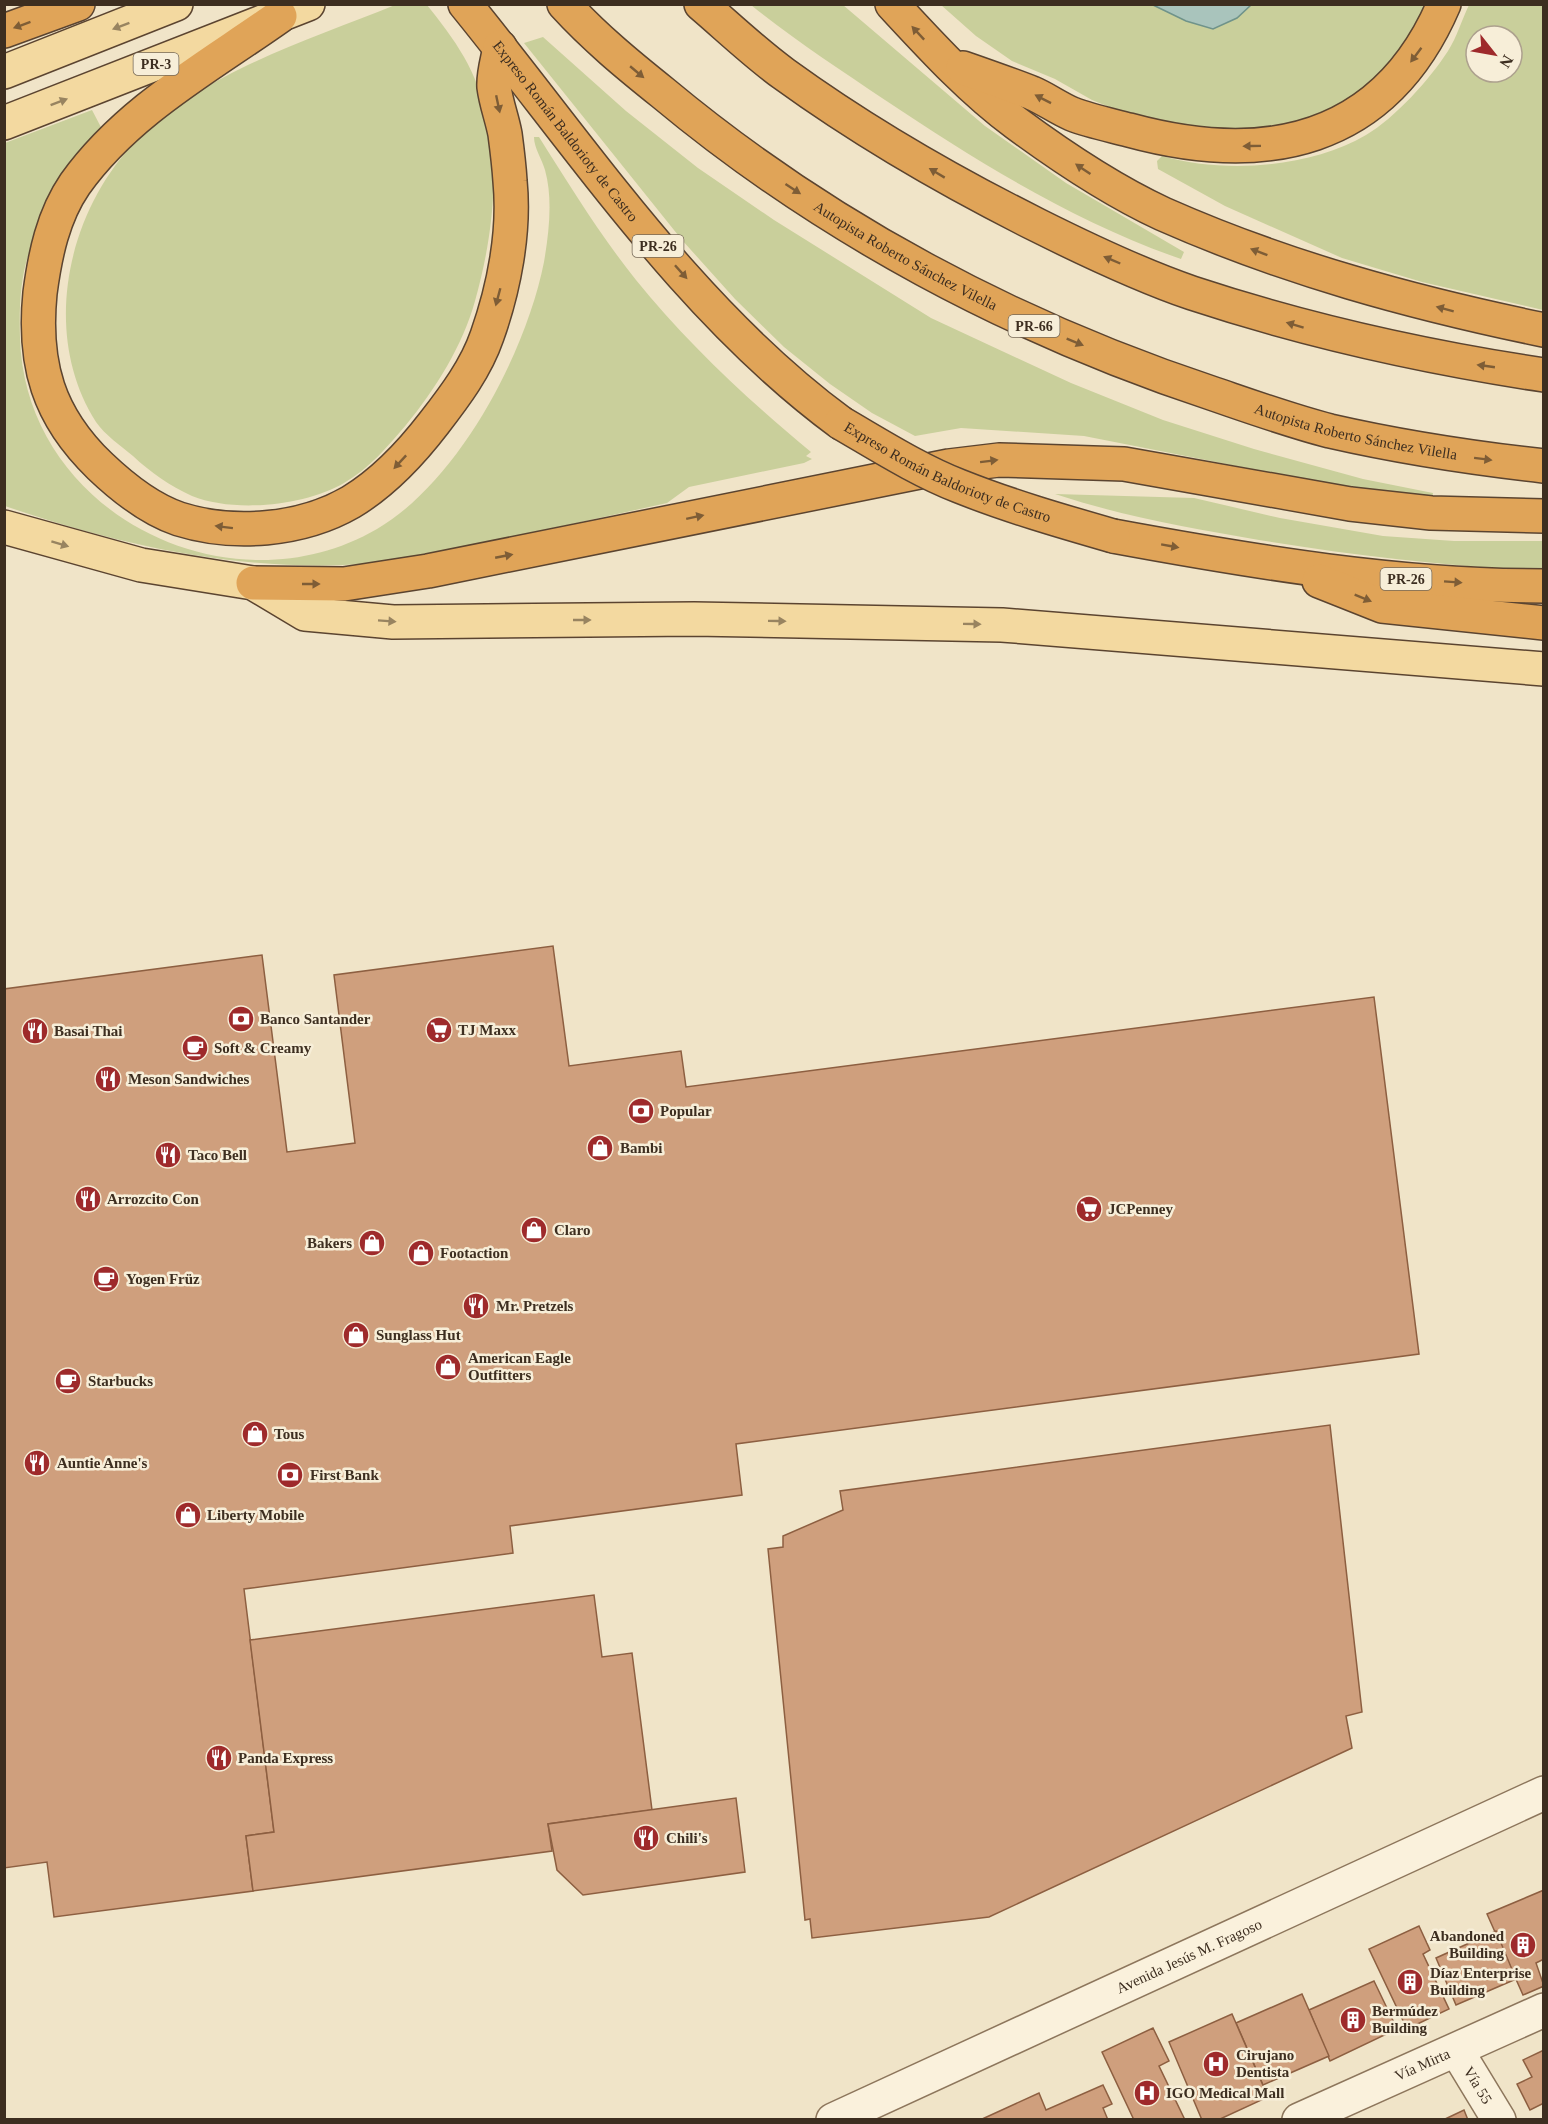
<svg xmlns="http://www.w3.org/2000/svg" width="1548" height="2124" font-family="Georgia,serif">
<rect width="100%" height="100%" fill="#f0e4c8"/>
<g fill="#c9cf9b" fill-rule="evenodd">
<path d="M395 5H427C440 21 453 38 464 57 506 131 497 222 475 301 463 345 435 390 406 425 387 447 370 468 344 483 305 506 234 513 192 496 170 486 150 472 133 456 121 446 105 435 96 422 40 334 67 211 137 140 207 70 307 41 395 5Z"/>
<path d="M751 5H843L985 126 1066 183 1184 252 1181 259C1074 222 978 162 885 100 839 69 793 39 751 5Z"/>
<polygon points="941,5 1430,5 1410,45 1340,111 1232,137 1144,121 1092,100 1055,79 1012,61 976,36"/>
<path d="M1469 5H1543V310L1422 282 1342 258 1225 206 1158 169 1157 161 1162 156C1224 174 1310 168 1366 135 1395 118 1430 79 1448 51 1457 37 1462 19 1469 5ZM1476 36H1512V72H1476Z"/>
<polygon points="543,37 626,111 698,168 774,220 931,318 1071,383 1163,420 1254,449 1363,479 1433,493 1432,499 1348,488 1084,436 961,428 915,436 872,413 830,384 784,347 735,299 682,240 524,43"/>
<path d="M92 110 104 133C88 158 72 182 56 206 49 217 39 229 34 241 20 269 19 307 20 338 25 513 229 615 377 529 459 481 526 353 544 262 549 232 553 199 545 170 542 159 534 148 534 137H539C570 186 600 235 636 280 687 343 749 401 811 452L806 456 812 459 804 463 689 487 667 503C595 519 523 535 450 549 421 554 394 562 365 564 241 572 121 546 5 506V143Z"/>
<path d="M1055 494 1194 498 1280 518 1383 536 1454 541H1543V571C1445 566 1357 556 1259 540 1190 528 1121 516 1055 494Z"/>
</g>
<polygon fill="#a9c4bc" stroke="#6f938a" stroke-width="1.5" points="1153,5 1251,5 1237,18 1213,29 1186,21"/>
<g fill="#cf9f7d" stroke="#8d5f41" stroke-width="1.5">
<polygon points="553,946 569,1066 681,1051 686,1087 1374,997 1419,1354 736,1444 742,1495 510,1526 513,1553 244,1589 274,1832 246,1836 253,1891 54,1917 47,1862 4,1868 4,989 262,955 287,1152 355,1143 334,975"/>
<polygon points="1330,1425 1362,1712 1346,1716 1352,1748 989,1917 812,1938 810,1919 805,1920 768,1549 783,1547 783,1536 843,1510 840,1491"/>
<polygon points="594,1595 602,1657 632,1653 652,1810 548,1824 552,1851 253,1891 246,1836 274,1832 250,1640"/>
<polygon points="736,1798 745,1872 583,1895 557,1870 548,1824"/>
<polygon points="1544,1890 1544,1959 1536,1963 1544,1986 1523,1995 1487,1914"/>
<polygon points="1419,1926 1430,1950 1423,1954 1449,2009 1407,2029 1369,1949"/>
<polygon points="1496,1931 1516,1979 1456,2005 1436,1958"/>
<polygon points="1374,1981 1397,2029 1330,2061 1309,2010"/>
<polygon points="1302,1994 1329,2056 1263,2085 1236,2023"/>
<polygon points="1232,2014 1268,2097 1218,2120 1202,2120 1169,2042"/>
<polygon points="1153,2028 1169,2061 1159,2066 1185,2120 1134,2120 1102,2052"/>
<polygon points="1544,2050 1544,2103 1530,2110 1517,2084 1532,2077 1523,2060"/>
<polygon points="1103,2085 1112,2104 1103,2108 1108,2120 980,2120 1039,2093 1046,2110"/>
<polygon points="1464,2110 1468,2120 1443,2120"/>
</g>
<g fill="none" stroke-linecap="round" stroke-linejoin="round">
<defs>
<g id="minor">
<path id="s1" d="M1457 2051 1499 2120"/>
<path id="s2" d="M833 2120 1544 1793"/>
<path id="s3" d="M1299 2120 1544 2010"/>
</g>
<g id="major">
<polyline points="4,72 176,4"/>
<polyline points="4,123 308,4"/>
<polyline points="4,527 141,565 253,583 305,614 393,622 694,619 1002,625 1544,669"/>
</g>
<g id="highway">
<path id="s4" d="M465 4C583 149 689 311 841 423"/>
<path id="s5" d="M564 4C594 37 628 65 663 93 825 228 1014 328 1214 394 1252 407 1291 421 1330 431 1400 447 1472 458 1544 466"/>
<path d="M701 4C728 27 755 53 784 74 864 132 949 181 1037 225 1087 250 1139 275 1192 293 1307 331 1424 357 1544 375"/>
<path d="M892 4C931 46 970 89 1016 123 1062 157 1111 190 1163 214 1285 268 1413 303 1544 330"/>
<path d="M280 16C208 67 127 111 75 184 53 216 45 255 40 293 33 364 48 416 100 466 122 487 149 509 179 519 233 536 301 531 351 502 384 482 411 453 434 423 455 396 476 368 487 336 504 288 515 232 510 181 509 165 507 149 505 134 502 118 496 103 494 87 493 74 498 59 500 47"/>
<polyline points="4,31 78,4"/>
<path d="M963 68C986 76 1009 84 1032 93 1046 99 1058 108 1072 114 1090 121 1110 125 1129 130 1265 167 1384 144 1444 4"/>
<path d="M1113 536C1254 562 1400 586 1544 586"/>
<polyline points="1319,581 1382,606 1544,623"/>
<polyline points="253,583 344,584 428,571 949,466 999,460 1124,464 1350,504 1431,513 1544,516"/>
</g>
</defs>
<use href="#minor" stroke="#8d765c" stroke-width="36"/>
<use href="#major" stroke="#5b4430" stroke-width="36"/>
<use href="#highway" stroke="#5b4430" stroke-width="36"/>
<use href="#minor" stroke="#faf1dc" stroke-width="33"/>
<use href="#major" stroke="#f3d9a0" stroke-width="33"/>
<use href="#highway" stroke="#e0a458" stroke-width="33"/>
<defs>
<g id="highway-bridge">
<path id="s6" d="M841 423C879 445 918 470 959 486 1009 506 1061 521 1113 536"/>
</g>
</defs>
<use href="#highway-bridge" stroke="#5b4430" stroke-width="36" stroke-linecap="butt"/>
<use href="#highway-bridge" stroke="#e0a458" stroke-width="33"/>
</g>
<defs><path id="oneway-solid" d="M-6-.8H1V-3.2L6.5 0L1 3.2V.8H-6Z" transform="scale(1.5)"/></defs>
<g fill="#7e5d36">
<use href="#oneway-solid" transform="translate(22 25) rotate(160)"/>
<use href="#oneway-solid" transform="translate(918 33) rotate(-133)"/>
<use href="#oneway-solid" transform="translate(1416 55) rotate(127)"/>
<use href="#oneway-solid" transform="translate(637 72) rotate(40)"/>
<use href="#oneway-solid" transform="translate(1043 99) rotate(-153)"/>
<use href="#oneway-solid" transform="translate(498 104) rotate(78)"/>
<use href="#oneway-solid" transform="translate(1252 146) rotate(179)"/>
<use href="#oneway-solid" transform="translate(1083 169) rotate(-146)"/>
<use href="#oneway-solid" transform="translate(937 173) rotate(-149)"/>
<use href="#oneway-solid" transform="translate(793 189) rotate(33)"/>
<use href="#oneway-solid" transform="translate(1259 252) rotate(-159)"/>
<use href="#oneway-solid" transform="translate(1112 260) rotate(-157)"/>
<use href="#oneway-solid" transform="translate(681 272) rotate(48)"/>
<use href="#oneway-solid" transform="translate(498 297) rotate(105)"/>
<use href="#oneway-solid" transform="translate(1445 309) rotate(-165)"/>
<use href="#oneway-solid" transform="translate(1295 325) rotate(-163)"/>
<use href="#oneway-solid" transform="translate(1075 342) rotate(22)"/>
<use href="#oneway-solid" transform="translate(1486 366) rotate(-172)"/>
<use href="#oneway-solid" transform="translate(1483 459) rotate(7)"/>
<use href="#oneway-solid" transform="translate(989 461) rotate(-7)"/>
<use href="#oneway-solid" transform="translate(400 462) rotate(133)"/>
<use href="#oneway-solid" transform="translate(695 517) rotate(-12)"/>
<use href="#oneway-solid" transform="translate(224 527) rotate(-173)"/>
<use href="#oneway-solid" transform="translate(1170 546) rotate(10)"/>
<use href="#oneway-solid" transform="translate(504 556) rotate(-11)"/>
<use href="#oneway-solid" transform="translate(1453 582) rotate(4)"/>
<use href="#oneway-solid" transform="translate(311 584)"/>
<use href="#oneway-solid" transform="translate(1363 598) rotate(22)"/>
</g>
<g fill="#988460">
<use href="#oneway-solid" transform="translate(121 26) rotate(159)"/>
<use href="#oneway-solid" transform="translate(59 102) rotate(-21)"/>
<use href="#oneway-solid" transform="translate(60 544) rotate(17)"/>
<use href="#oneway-solid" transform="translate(582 620)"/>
<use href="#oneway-solid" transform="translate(387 621) rotate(4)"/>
<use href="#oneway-solid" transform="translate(777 621) rotate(1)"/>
<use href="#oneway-solid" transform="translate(972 624) rotate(1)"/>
</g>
<defs>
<symbol id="bank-disc" viewBox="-11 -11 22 22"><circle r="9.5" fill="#9e2a2b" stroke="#f7eed8"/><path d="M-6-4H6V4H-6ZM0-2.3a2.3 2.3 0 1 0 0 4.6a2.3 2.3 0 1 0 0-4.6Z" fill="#fff"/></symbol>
<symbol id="supermarket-disc" viewBox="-11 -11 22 22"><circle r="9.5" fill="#9e2a2b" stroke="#f7eed8"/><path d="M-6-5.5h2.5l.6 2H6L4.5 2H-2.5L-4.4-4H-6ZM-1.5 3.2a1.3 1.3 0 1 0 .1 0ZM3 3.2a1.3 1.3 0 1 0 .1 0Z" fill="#fff"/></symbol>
<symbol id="restaurant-disc" viewBox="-11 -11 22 22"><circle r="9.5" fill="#9e2a2b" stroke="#f7eed8"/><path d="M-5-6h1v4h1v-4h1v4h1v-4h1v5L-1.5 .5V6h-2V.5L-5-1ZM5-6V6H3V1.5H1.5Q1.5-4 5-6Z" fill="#fff"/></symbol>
<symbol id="cafe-disc" viewBox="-11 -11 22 22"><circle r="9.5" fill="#9e2a2b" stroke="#f7eed8"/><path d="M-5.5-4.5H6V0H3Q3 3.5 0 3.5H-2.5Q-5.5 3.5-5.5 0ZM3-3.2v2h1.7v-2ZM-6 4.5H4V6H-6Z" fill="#fff"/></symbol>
<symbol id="shop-disc" viewBox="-11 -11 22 22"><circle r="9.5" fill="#9e2a2b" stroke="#f7eed8"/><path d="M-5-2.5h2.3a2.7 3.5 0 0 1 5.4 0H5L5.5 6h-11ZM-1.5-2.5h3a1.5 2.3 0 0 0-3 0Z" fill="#fff"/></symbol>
<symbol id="building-disc" viewBox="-11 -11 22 22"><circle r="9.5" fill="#9e2a2b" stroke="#f7eed8"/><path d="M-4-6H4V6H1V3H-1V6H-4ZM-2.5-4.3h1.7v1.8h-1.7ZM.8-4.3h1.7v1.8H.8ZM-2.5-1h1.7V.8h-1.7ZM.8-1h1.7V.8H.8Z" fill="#fff"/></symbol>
<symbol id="hospital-disc" viewBox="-11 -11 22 22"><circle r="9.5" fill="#9e2a2b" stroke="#f7eed8"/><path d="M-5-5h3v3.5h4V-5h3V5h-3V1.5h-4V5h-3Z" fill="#fff"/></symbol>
</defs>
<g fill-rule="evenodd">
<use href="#bank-disc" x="226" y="1004" width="30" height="30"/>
<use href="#supermarket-disc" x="424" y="1015" width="30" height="30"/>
<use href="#restaurant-disc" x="20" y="1016" width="30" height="30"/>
<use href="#cafe-disc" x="180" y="1033" width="30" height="30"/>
<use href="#restaurant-disc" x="93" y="1064" width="30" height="30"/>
<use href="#bank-disc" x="626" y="1096" width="30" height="30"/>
<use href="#shop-disc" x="585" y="1133" width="30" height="30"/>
<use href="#restaurant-disc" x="153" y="1140" width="30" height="30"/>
<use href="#restaurant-disc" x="73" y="1184" width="30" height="30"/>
<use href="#supermarket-disc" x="1074" y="1194" width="30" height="30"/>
<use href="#shop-disc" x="519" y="1215" width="30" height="30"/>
<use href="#shop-disc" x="357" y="1228" width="30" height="30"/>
<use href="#shop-disc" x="406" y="1238" width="30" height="30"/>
<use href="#cafe-disc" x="91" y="1264" width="30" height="30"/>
<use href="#restaurant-disc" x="461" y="1291" width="30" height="30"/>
<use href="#shop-disc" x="341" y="1320" width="30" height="30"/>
<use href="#shop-disc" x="433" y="1352" width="30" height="30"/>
<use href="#cafe-disc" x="53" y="1366" width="30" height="30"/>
<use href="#shop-disc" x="240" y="1419" width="30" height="30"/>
<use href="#restaurant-disc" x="22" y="1448" width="30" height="30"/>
<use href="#bank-disc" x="275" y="1460" width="30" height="30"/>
<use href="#shop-disc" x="173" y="1500" width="30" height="30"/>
<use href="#restaurant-disc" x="204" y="1743" width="30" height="30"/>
<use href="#restaurant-disc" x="631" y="1823" width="30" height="30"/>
<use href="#building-disc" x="1508" y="1930" width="30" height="30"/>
<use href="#building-disc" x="1395" y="1967" width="30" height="30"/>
<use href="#building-disc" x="1338" y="2005" width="30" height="30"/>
<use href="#hospital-disc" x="1201" y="2049" width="30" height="30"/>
<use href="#hospital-disc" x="1132" y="2078" width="30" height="30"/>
</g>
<g text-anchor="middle" stroke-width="5" stroke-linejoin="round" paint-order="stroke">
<g fill="#f7eed8" stroke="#756857" stroke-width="1.5">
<rect x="133.5" y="53" width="45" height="22" rx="4.5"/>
<rect x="632.5" y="235" width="51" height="22" rx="4.5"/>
<rect x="1008.5" y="315" width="51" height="22" rx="4.5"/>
<rect x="1380.5" y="568" width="51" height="22" rx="4.5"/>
</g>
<g font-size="14" font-weight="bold" fill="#3d2e20">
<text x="156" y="69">PR-3</text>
<text x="658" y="251">PR-26</text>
<text x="1034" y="331">PR-66</text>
<text x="1406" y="584">PR-26</text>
</g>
<g font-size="15" fill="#3d2e20" stroke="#f7eed8">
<text dy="5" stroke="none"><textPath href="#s4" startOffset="162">Expreso Román Baldorioty de Castro</textPath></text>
<text dy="5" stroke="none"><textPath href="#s5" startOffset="426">Autopista Roberto Sánchez Vilella</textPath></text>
<text dy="5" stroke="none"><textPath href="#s5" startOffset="912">Autopista Roberto Sánchez Vilella</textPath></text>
<text dy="5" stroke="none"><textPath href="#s6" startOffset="118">Expreso Román Baldorioty de Castro</textPath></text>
<text dy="5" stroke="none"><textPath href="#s2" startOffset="392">Avenida Jesús M. Fragoso</textPath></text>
<text dy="5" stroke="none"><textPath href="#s3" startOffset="135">Vía Mirta</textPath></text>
<text dy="5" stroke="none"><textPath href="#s1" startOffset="40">Vía 55</textPath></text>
</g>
<g font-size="15" font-weight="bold" fill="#3d2e20" stroke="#f7eed8" text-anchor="start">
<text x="260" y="1024">Banco Santander</text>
<text x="458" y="1035">TJ Maxx</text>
<text x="54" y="1036">Basai Thai</text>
<text x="214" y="1053">Soft &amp; Creamy</text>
<text x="128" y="1084">Meson Sandwiches</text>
<text x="660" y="1116">Popular</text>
<text x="620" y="1153">Bambi</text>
<text x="188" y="1160">Taco Bell</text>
<text x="107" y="1204">Arrozcito Con</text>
<text x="1108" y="1214">JCPenney</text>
<text x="554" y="1235">Claro</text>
<text x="352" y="1248" text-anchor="end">Bakers</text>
<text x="440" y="1258">Footaction</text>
<text x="126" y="1284">Yogen Früz</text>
<text x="496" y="1311">Mr. Pretzels</text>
<text x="376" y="1340">Sunglass Hut</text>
<text x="468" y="1363">American Eagle<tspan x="468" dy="17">Outfitters</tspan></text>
<text x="88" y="1386">Starbucks</text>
<text x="274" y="1439">Tous</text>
<text x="57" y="1468">Auntie Anne's</text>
<text x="310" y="1480">First Bank</text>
<text x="207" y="1520">Liberty Mobile</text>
<text x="238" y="1763">Panda Express</text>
<text x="666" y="1843">Chili's</text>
<text x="1504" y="1941" text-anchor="end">Abandoned<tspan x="1504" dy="17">Building</tspan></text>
<text x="1430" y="1978">Díaz Enterprise<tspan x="1430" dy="17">Building</tspan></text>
<text x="1372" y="2016">Bermúdez<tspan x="1372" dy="17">Building</tspan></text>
<text x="1236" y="2060">Cirujano<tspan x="1236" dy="17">Dentista</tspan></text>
<text x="1166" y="2098">IGO Medical Mall</text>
</g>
</g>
<rect width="1548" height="2124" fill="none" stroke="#3d2e20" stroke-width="12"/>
<g transform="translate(1494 54) rotate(121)"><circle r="28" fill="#f7eed8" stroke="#ada18e" stroke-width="1.5"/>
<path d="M0-4.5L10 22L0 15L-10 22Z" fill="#9e2a2b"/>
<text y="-9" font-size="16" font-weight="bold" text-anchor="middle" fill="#3d2e20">N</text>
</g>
</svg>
